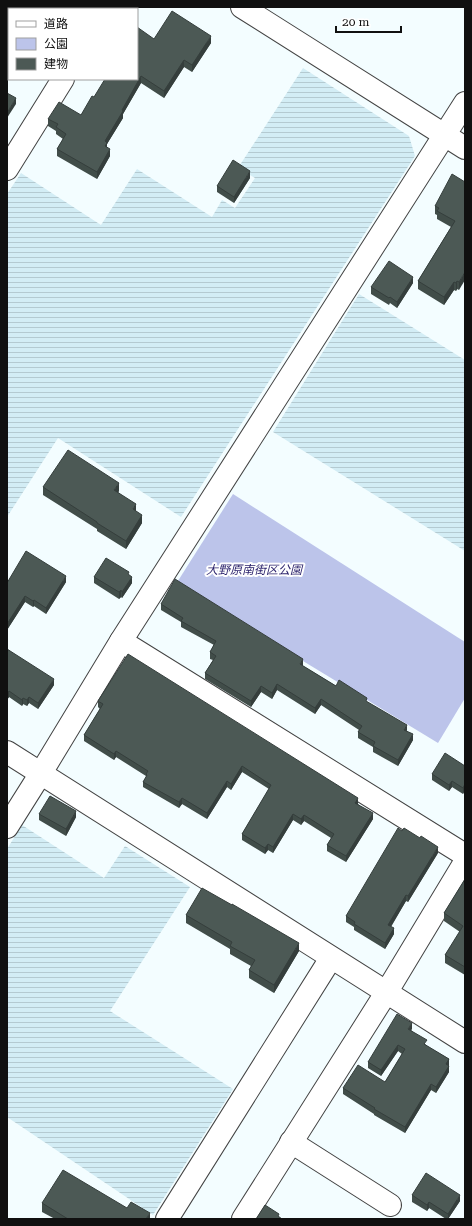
<svg xmlns="http://www.w3.org/2000/svg" width="472" height="1226" font-family="'Roboto Serif','Noto Sans JP',serif">
<defs>
<pattern id="farmland-rules" width="6" height="5" patternUnits="userSpaceOnUse"><rect width="6" height="5" fill="#d3edf5"/><path d="M0 2.5h6" fill="none" stroke="#b4cad1"/></pattern>
</defs>
<rect width="100%" height="100%" fill="#f3fdff"/>
<g fill="url(#farmland-rules)">
<polygon points="303,68 409,136 415,156 181,517 58,438 7,517 7,194 21,173 101,225 137,169 212,217 222,200 235,208 255,178 238,168"/>
<polygon points="359,294 465,360 465,551 273,432"/>
<polygon points="22,825 104,878 125,846 190,887 110,1011 233,1089 153,1215 7,1117 7,849"/>
</g>
<polygon fill="#bcc4ea" points="233,494 465,642 465,698 438,743 176,584"/>
<g fill="none" stroke-linecap="round" stroke-linejoin="round">
<defs>
<g id="minor">
<polyline points="242,7 465,148"/>
<polyline points="108,9 109,7"/>
<polyline points="7,169 63,79"/>
<polyline points="121,641 465,855"/>
<polyline points="7,752 465,1042"/>
<polyline points="7,827 41,773 121,641 465,103"/>
<polyline points="291,1142 390,1205"/>
<polyline points="167,1219 331,958"/>
<polyline points="243,1219 386,993 465,862"/>
</g>
</defs>
<use href="#minor" stroke="#434343" stroke-width="24"/>
<use href="#minor" stroke="#fff" stroke-width="22"/>
</g>
<g fill="#414d49">
<polygon points="7,7 9,9 9,50 7,48"/>
<polygon points="154,39 211,43 192,72 184,67 164,98 141,83 123,114 123,118 107,144 107,147 110,156 97,179 57,156 57,149 63,139 56,134 56,131 48,126 48,119 81,115 94,97"/>
<polygon points="250,178 234,203 217,192 217,186"/>
<polygon points="465,182 459,290 457,289 456,291 454,290 444,305 418,289 418,281 451,227 437,219 437,215 435,214 435,206"/>
<polygon points="413,283 397,308 390,303 389,305 371,294 371,287"/>
<polygon points="43,487 119,491 118,492 136,511 142,523 126,549 97,531 97,529 43,495"/>
<polygon points="129,575 132,583 122,598 121,597 119,599 94,583 94,577"/>
<polygon points="66,582 46,614 34,606 33,607 25,602 7,630 7,583"/>
<polygon points="161,604 303,665 303,666 336,686 367,702 407,731 413,740 398,766 373,752 373,747 358,738 358,732 359,730 321,705 315,714 277,690 272,699 261,692 251,707 205,679 205,673 213,660 210,659 210,652 214,645 181,627 181,622 161,610"/>
<polygon points="7,649 54,685 38,709 29,703 27,706 23,704 22,706 9,697 7,700"/>
<polygon points="98,701 358,803 358,804 373,819 346,862 327,851 327,845 331,838 304,821 301,825 293,820 273,853 268,850 265,854 242,840 242,834 269,789 242,772 231,790 227,787 207,819 182,804 179,808 143,787 143,782 146,778 146,776 116,757 114,760 84,741 84,735 100,709 98,707"/>
<polygon points="465,766 465,790 463,794 452,787 449,791 432,780 432,774"/>
<polygon points="39,814 76,817 66,836 39,820"/>
<polygon points="438,853 408,902 406,901 391,927 394,934 385,949 354,930 354,927 346,922 346,916"/>
<polygon points="465,879 465,975 445,963 445,955 460,932 444,921 444,913"/>
<polygon points="186,915 299,951 274,993 249,978 249,970 251,966 230,954 230,949 186,923"/>
<polygon points="412,1029 411,1030 427,1046 449,1059 449,1072 436,1093 431,1090 405,1133 374,1115 374,1114 343,1094 343,1088 385,1082 402,1054 398,1051 381,1076 368,1068 368,1062"/>
<polygon points="412,1195 460,1201 448,1219 446,1219 429,1208 427,1211 412,1202"/>
<polygon points="42,1203 127,1208 150,1219 55,1219 42,1212"/>
</g>
<g fill="#353e3c">
<polygon points="211,36 211,43 192,72 192,65"/>
<polygon points="184,60 184,67 164,98 164,91"/>
<polygon points="141,76 141,83 123,114 123,118 107,144 107,150 105,153 105,141 122,110"/>
<polygon points="16,98 16,104 7,118 7,113"/>
<polygon points="110,149 110,156 97,179 97,172"/>
<polygon points="250,171 250,178 234,203 234,197"/>
<polygon points="465,272 465,280 459,290 459,282"/>
<polygon points="413,277 413,283 397,308 397,302"/>
<polygon points="457,281 457,289 456,291 456,283"/>
<polygon points="454,282 454,290 444,305 444,297"/>
<polygon points="119,483 119,491 114,498 114,490"/>
<polygon points="136,504 136,512 133,509"/>
<polygon points="142,515 142,523 126,549 126,541"/>
<polygon points="66,576 66,582 46,614 46,608"/>
<polygon points="132,577 132,583 122,598 122,592"/>
<polygon points="121,590 121,597 119,599 119,592"/>
<polygon points="25,596 25,602 7,630 7,624"/>
<polygon points="34,600 34,606 33,607 33,601"/>
<polygon points="303,659 303,665 300,670 300,664"/>
<polygon points="54,679 54,685 38,709 38,703"/>
<polygon points="277,684 277,690 272,699 272,693"/>
<polygon points="261,686 261,692 251,707 251,701"/>
<polygon points="9,691 9,697 7,700 7,694"/>
<polygon points="29,697 29,703 27,706 27,700"/>
<polygon points="23,698 23,704 22,706 22,700"/>
<polygon points="321,699 321,705 315,714 315,708"/>
<polygon points="407,725 407,731 404,730"/>
<polygon points="413,734 413,740 398,766 398,760"/>
<polygon points="116,751 116,757 114,760 114,754"/>
<polygon points="242,766 242,772 231,790 231,784"/>
<polygon points="227,781 227,787 207,819 207,813"/>
<polygon points="452,781 452,787 449,791 449,785"/>
<polygon points="465,784 465,790 463,794 463,788"/>
<polygon points="182,798 182,804 179,808 179,802"/>
<polygon points="358,798 358,803 355,808 355,803"/>
<polygon points="76,811 76,817 66,836 66,829"/>
<polygon points="373,813 373,819 346,862 346,856"/>
<polygon points="293,814 293,820 273,853 273,847"/>
<polygon points="304,815 304,821 301,825 301,819"/>
<polygon points="268,844 268,850 265,854 265,848"/>
<polygon points="438,847 438,853 408,902 408,896"/>
<polygon points="406,895 406,901 388,931 388,925"/>
<polygon points="394,928 394,934 385,949 385,943"/>
<polygon points="299,943 299,951 274,993 274,985"/>
<polygon points="412,1023 412,1029 408,1035 408,1029"/>
<polygon points="398,1045 398,1051 381,1076 381,1070"/>
<polygon points="449,1059 449,1065 446,1070 446,1064"/>
<polygon points="449,1066 449,1072 436,1093 436,1087"/>
<polygon points="431,1084 431,1090 405,1133 405,1127"/>
<polygon points="460,1195 460,1201 448,1219 448,1214"/>
<polygon points="429,1202 429,1208 427,1211 427,1205"/>
<polygon points="150,1213 150,1219 146,1219"/>
</g>
<g fill="#4c5955" stroke="#353e3c">
<polygon points="7,7 61,7 64,9 9,9 9,44 7,43"/>
<polygon points="172,11 211,36 192,65 184,60 164,91 141,76 122,110 123,111 105,141 107,143 105,146 110,149 97,172 57,149 66,134 56,127 58,124 48,119 59,102 81,115 92,96 94,97 105,79 137,79 137,27 154,39"/>
<polygon points="7,93 16,98 7,113"/>
<polygon points="233,160 250,171 234,197 217,186"/>
<polygon points="452,174 465,182 465,272 459,282 457,281 456,283 454,282 444,297 418,281 455,221 437,211 439,208 435,206"/>
<polygon points="389,261 413,277 397,302 390,297 389,298 371,287"/>
<polygon points="68,450 119,483 114,490 136,504 133,509 142,515 126,541 97,523 97,522 43,487"/>
<polygon points="26,551 66,576 46,608 34,600 33,601 25,596 7,624 7,583"/>
<polygon points="106,558 129,572 128,574 132,577 122,592 121,590 119,592 94,577"/>
<polygon points="175,579 303,659 300,664 336,686 339,680 367,698 366,701 407,725 404,730 413,734 398,760 373,746 375,742 358,732 362,726 321,699 315,708 277,684 272,693 261,686 251,701 205,673 216,656 210,652 216,641 181,621 183,618 161,604"/>
<polygon points="7,649 54,679 38,703 29,697 27,700 23,698 22,700 9,691 7,694"/>
<polygon points="128,654 358,798 355,803 373,813 346,856 327,845 334,834 304,815 301,819 293,814 273,847 268,844 265,848 242,834 271,785 242,766 231,784 227,781 207,813 182,798 179,802 143,782 147,775 146,774 148,771 116,751 114,754 84,735 103,704 98,701"/>
<polygon points="445,753 465,766 465,784 463,788 452,781 449,785 432,774"/>
<polygon points="50,796 76,811 66,829 39,814"/>
<polygon points="398,828 402,831 404,828 420,838 421,836 438,847 408,896 406,895 388,925 394,928 385,943 354,924 355,922 346,916"/>
<polygon points="465,879 465,967 445,955 463,926 444,913"/>
<polygon points="202,888 232,905 232,904 299,943 274,985 249,970 255,960 230,946 232,942 186,915"/>
<polygon points="397,1014 412,1023 408,1029 427,1040 424,1044 449,1059 446,1064 449,1066 436,1087 431,1084 405,1127 374,1109 375,1108 343,1088 358,1065 385,1082 405,1049 398,1045 381,1070 368,1062"/>
<polygon points="63,1170 127,1208 131,1202 150,1213 146,1219 68,1219 42,1203"/>
<polygon points="426,1173 460,1195 448,1214 429,1202 427,1205 412,1195"/>
<polygon points="265,1205 279,1214 278,1216 282,1219 256,1219"/>
</g>
<g text-anchor="middle" stroke-width="4" stroke-linejoin="round" paint-order="stroke">
<g font-size="12" font-style="italic" fill="#281f69" stroke="#fff">
<text x="254" y="574">大野原南街区公園</text>
</g>
</g>
<rect width="472" height="1226" fill="none" stroke="#101010" stroke-width="16"/>
<rect x="8" y="8" width="130" height="72" fill="#ffffff" stroke="#9f9f9f"/>
<rect x="16" y="21" width="20" height="6" fill="#ffffff" stroke="#9f9f9f"/>
<text x="44" y="28" font-size="12" fill="#101010">道路</text>
<rect x="16" y="38" width="20" height="12" fill="#bcc4ea" stroke="#9f9f9f"/>
<text x="44" y="48" font-size="12" fill="#101010">公園</text>
<rect x="16" y="58" width="20" height="12" fill="#4c5955" stroke="#9f9f9f"/>
<text x="44" y="68" font-size="12" fill="#101010">建物</text>
<path d="M336 26v6h65v-6" fill="none" stroke="#101010" stroke-width="2"/>
<text x="342" y="26" font-size="12" fill="#101010" stroke="#ffffff" stroke-width="3" paint-order="stroke">20 m</text>
</svg>
